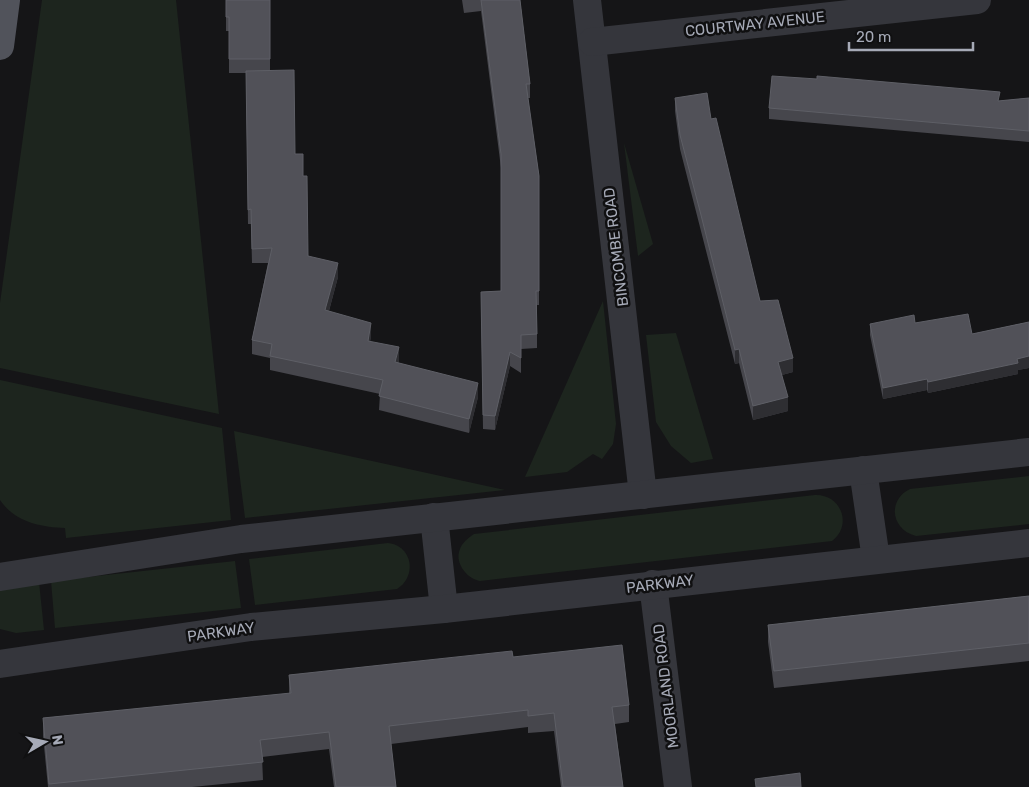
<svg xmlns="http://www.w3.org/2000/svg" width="1029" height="787" font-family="Rubik,sans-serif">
<rect width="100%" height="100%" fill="#151517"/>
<g fill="#1d251e">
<polygon points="42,0 176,0 219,414 0,368 0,303"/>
<polygon points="624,143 653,244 638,256"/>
<polygon points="603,301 616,424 613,444 602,459 593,454 567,472 525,477"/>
<polygon points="676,333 713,459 691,463 671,446 656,422 646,335"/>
<path d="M0 380 222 428 231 520 66 538 65 528C40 527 15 522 0 500Z"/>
<polygon points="234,431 505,490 245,518"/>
<path d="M1029 476V524L916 536C891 530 887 500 910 489Z"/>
<path d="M815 495C841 494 853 525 832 541L480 581C467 579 454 563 460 549 462 543 468 538 474 534Z"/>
<path d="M388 543C413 546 417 577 397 589L255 605 249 559Z"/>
<polygon points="235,561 241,608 55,628 51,581"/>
<polygon points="39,582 44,630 16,633 0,629 0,588"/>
</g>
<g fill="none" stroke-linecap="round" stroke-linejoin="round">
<g stroke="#35363c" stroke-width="28">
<polyline points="587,0 643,495"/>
<polyline points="592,42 977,0"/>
<polyline points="863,470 876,559"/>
<polyline points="434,517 444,609"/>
<polyline points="0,577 241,539 1029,452"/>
<polyline points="653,584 678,787"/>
<polyline points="0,664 251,627 444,609 1029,543"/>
</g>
<polyline stroke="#51535b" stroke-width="28" points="0,46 6,0"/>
</g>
<g fill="#46464c">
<polygon points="226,0 270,0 270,71 295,154 303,176 308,256 338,277 329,311 371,337 370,341 399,361 398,363 478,397 469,433 379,410 380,394 270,370 270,358 252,354 252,340 268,263 252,263 251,224 248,224 246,73 229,73 229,31 226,31"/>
<polygon points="462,0 520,0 530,84 530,98 528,98 539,176 539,305 537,305 537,348 521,349 521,373 510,366 495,430 483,429 481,292 501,291 501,168 481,11 464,13"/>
<polygon points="675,98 711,119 760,301 793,372 782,375 788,411 753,420 739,363 735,364 680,149 675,111"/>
<polygon points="1029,98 1029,142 769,119 769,108 1000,101"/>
<polygon points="1029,322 1029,368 1018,370 1018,374 928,393 927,390 883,399 870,335 870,324 915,323 972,334"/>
<polygon points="1029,596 1029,661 774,688 768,642 768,625"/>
<polygon points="513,657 629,705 629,722 615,724 623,787 561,787 554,731 528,733 528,727 391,744 396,787 334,787 329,749 262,757 263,780 192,787 48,787 43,736 43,718 289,694 289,675"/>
</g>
<g fill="#2e2e32">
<polygon points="338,263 338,277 325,325 325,310"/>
<polygon points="371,323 371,337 368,355 368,341"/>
<polygon points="399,347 399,361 395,377 395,362"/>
<polygon points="739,349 739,363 735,364 735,350"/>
<polygon points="510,352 510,366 495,430 495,416"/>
<polygon points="1029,356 1029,368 1018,370 1018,374 928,393 928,382"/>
<polygon points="793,358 793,372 778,376 778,362"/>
<polygon points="927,379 927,390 883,399 883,388"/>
<polygon points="478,383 478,397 469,433 469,419"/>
<polygon points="788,397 788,411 753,420 753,406"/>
</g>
<g fill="#515158" stroke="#5e5f66">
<polygon points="226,0 270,0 270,59 229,59 229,17 226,17"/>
<polygon points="481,0 520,0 530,84 526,84 539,176 539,291 536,291 537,334 521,335 521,358 510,352 495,416 483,415 481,292 501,291 501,154"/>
<polygon points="294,70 295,154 303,154 303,176 307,176 308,256 338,263 325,310 371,323 368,341 399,347 395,362 478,383 469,419 379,396 383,380 270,356 272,344 252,340 272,248 252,249 251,209 248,210 246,71"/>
<polygon points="772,76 817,79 817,76 1000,92 998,101 1029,98 1029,131 769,108"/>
<polygon points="707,93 711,119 716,118 760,301 778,300 793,358 778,362 788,397 753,406 739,349 735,350 701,215 680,135 675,98"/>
<polygon points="968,314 972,334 1029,322 1029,356 1017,359 1018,363 928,382 927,379 883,388 870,324 914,315 915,323"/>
<polygon points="1029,596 1029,643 774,671 768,625"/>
<polygon points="622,645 629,705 612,707 623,787 563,787 554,713 528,716 528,710 389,726 396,787 336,787 329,732 260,740 263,762 49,784 43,718 291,693 289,675 512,651 513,657"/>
<polygon points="800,773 801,787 756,787 755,779"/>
</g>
<g text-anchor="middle" stroke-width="5" stroke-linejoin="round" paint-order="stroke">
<g font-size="15" fill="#a6aab7" stroke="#101011">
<text transform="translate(755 24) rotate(-6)" y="5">COURTWAY AVENUE</text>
<text transform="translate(616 247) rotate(-97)" y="5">BINCOMBE ROAD</text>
<text transform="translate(660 584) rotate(-7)" y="5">PARKWAY</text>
<text transform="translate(221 632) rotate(-8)" y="5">PARKWAY</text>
<text transform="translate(666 686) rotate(-97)" y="5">MOORLAND ROAD</text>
</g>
</g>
<g transform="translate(45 742) rotate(81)" stroke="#101011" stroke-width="4" paint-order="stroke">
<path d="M0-4L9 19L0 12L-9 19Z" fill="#a6aab7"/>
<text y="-8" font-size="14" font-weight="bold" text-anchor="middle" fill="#a6aab7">N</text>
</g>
<path d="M849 42v8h124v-8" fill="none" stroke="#a6aab7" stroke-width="2.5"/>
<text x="856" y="42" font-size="15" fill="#a6aab7" stroke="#101011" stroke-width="4" paint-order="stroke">20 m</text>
</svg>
